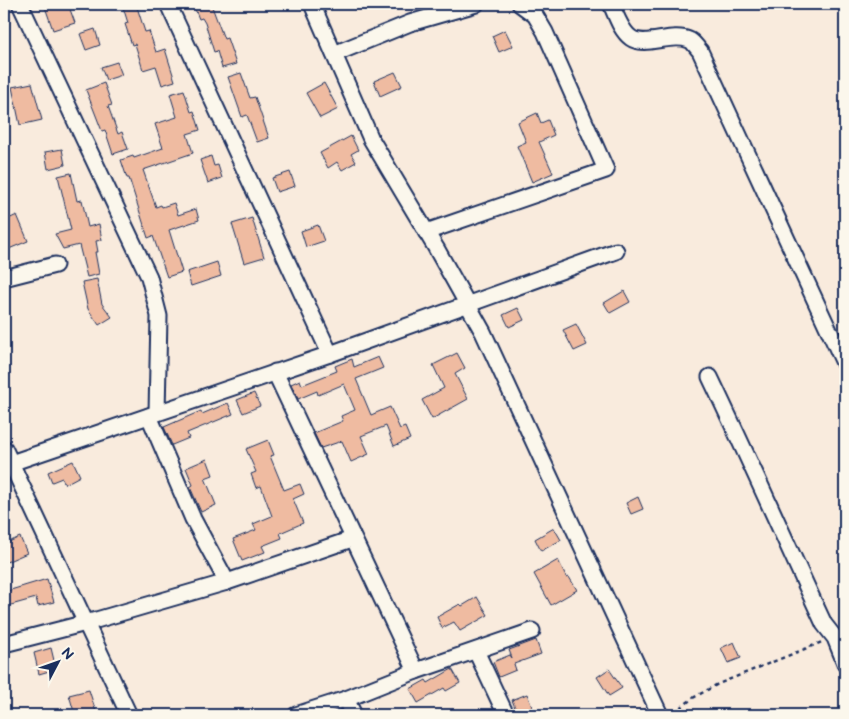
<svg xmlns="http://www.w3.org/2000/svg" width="849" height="719" font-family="'Balsamiq Sans',sans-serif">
<rect width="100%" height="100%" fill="#f9ebdd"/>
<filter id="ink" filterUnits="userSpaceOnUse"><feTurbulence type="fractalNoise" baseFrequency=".02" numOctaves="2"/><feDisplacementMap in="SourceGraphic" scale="10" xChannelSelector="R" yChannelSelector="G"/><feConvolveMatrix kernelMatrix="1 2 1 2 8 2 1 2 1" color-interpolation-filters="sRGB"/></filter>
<g filter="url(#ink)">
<g fill="#efbba1" stroke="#1b2f5e">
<polygon points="44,4 68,4 75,23 53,30"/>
<polygon points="122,4 136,4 145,32 149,31 156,52 165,49 175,81 162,85 156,66 143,70 135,44 132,45 125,24 128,23"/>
<polygon points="193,4 211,4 224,39 227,38 236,64 222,68 217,51 214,52 205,23 202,18 199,19"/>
<polygon points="95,29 100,45 86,50 80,34"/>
<polygon points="505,30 513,46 499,52 492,36"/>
<polygon points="117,62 122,75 106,80 101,67"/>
<polygon points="395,72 402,86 380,96 374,81"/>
<polygon points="241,73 250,98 255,97 269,138 257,142 247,115 242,117 228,77"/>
<polygon points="32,83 42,120 20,125 12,87"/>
<polygon points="104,83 112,105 108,106 118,134 122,132 128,149 113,154 105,130 102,131 86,90"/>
<polygon points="324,83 338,109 320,118 306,93"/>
<polygon points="184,90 191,112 194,111 200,130 187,134 193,153 143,170 156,207 161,205 162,207 174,203 178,215 196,209 199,220 169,230 182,272 167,277 153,236 148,238 129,178 127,178 121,160 133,156 134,158 163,148 155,124 177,117 170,94"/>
<polygon points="537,113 541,123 548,120 554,135 539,142 553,173 532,182 517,146 526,142 518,122"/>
<polygon points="351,136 358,150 351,154 356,162 342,170 337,162 328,168 320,153"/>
<polygon points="62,149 65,165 48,169 45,152"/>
<polygon points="211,156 214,166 218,165 222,178 208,183 200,160"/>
<polygon points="290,172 295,186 277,192 272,178"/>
<polygon points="71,173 77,201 82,200 88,227 99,224 102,240 96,241 98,252 95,252 99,274 87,277 79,245 63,249 55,234 71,230 58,176"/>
<polygon points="17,215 28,241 4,251 4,221"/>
<polygon points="252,218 264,257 244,263 232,224"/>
<polygon points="318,225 324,241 306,247 301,231"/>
<polygon points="217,262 221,276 191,286 187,272"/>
<polygon points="97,279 102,304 112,317 99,325 88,309 82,282"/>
<polygon points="624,291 630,302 610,313 604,303"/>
<polygon points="518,308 524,320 509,327 503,315"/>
<polygon points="576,324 587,345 574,351 563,330"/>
<polygon points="457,353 465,368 455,374 468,399 432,419 422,400 444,388 433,365"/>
<polygon points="378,357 383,368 356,379 371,415 390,407 400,429 405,427 410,439 394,446 386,426 361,436 369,454 351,462 342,441 321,448 314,433 343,421 341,416 355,410 344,384 318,395 317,391 298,399 291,384 300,380 302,385 337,371 335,366 352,359 354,367"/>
<polygon points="254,393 260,406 243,413 237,400"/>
<polygon points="228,403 233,414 187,433 189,438 172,445 164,427 201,411 202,414"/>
<polygon points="268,440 274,455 270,456 284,490 300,484 304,494 293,499 303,523 280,533 282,538 262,546 265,552 242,561 233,539 256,530 253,524 272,516 261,486 256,488 251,474 256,472 246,449"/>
<polygon points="207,459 213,475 205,478 216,505 201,512 190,487 193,485 186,468"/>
<polygon points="73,461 80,476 65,484 62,478 52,482 48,472"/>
<polygon points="638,497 643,509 631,514 626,503"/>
<polygon points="554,528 561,540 541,551 535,539"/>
<polygon points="20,537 27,553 4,563 4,544"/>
<polygon points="558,560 567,578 569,577 577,590 551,605 534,574"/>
<polygon points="47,579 54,602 38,606 36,598 4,607 4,592"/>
<polygon points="477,597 488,615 460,631 454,622 442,628 437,617 460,604 462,606"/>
<polygon points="536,640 541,654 514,664 516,670 499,677 493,662 510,655 512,658 509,650"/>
<polygon points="734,642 741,658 728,663 721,648"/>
<polygon points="51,648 56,669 39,674 34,653"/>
<polygon points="452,669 460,683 446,691 444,688 418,703 410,689 426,680 428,683"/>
<polygon points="609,669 622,688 609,696 597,677"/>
<polygon points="89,690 96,712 83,715 75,715 69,695"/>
<polygon points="527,694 535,715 518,715 512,700"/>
</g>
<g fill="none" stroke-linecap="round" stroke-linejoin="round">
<defs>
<g id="minor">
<polyline points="20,4 149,277 159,316 157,413"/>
<polyline points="168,4 330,354"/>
<polyline points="312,4 371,139 436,248 483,332 660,715"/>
<path d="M611 4C616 15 621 31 631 38 645 48 672 32 689 40 693 41 696 47 700 51L845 365"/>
<polyline points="334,54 410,23 476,4"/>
<polyline points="426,232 606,170 545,32 535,15 520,4"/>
<polyline points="4,278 55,265"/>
<polyline points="275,372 416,671"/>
<path d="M710 377C749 459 786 542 824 624L835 638 845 663"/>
<polyline points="149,416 193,519 227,582"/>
<polyline points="4,448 129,715"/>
<polyline points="11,463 330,354 616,251"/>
<polyline points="4,644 86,623 227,582 352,539"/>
<polyline points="476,651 506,715"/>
<polyline points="346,699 354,715"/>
<polyline points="296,715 346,699 416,671 532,631"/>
</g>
</defs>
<use href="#minor" stroke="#1b2f5e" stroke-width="19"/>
<polyline stroke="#1b2f5e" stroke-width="2.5" stroke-dasharray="4 4" stroke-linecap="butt" points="674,713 693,698 718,684 822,642"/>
<use href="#minor" stroke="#fbf7ec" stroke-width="15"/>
</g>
</g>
<rect width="849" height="719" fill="none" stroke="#fbf7ec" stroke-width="20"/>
<rect x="10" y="10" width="829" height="699" fill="none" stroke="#1b2f5e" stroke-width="2" filter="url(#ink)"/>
<g transform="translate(58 662) rotate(49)" stroke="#fbf7ec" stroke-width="4" paint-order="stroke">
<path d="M0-4L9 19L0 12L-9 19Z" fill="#1b2f5e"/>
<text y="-8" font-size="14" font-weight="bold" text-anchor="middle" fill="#1b2f5e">N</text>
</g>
</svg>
